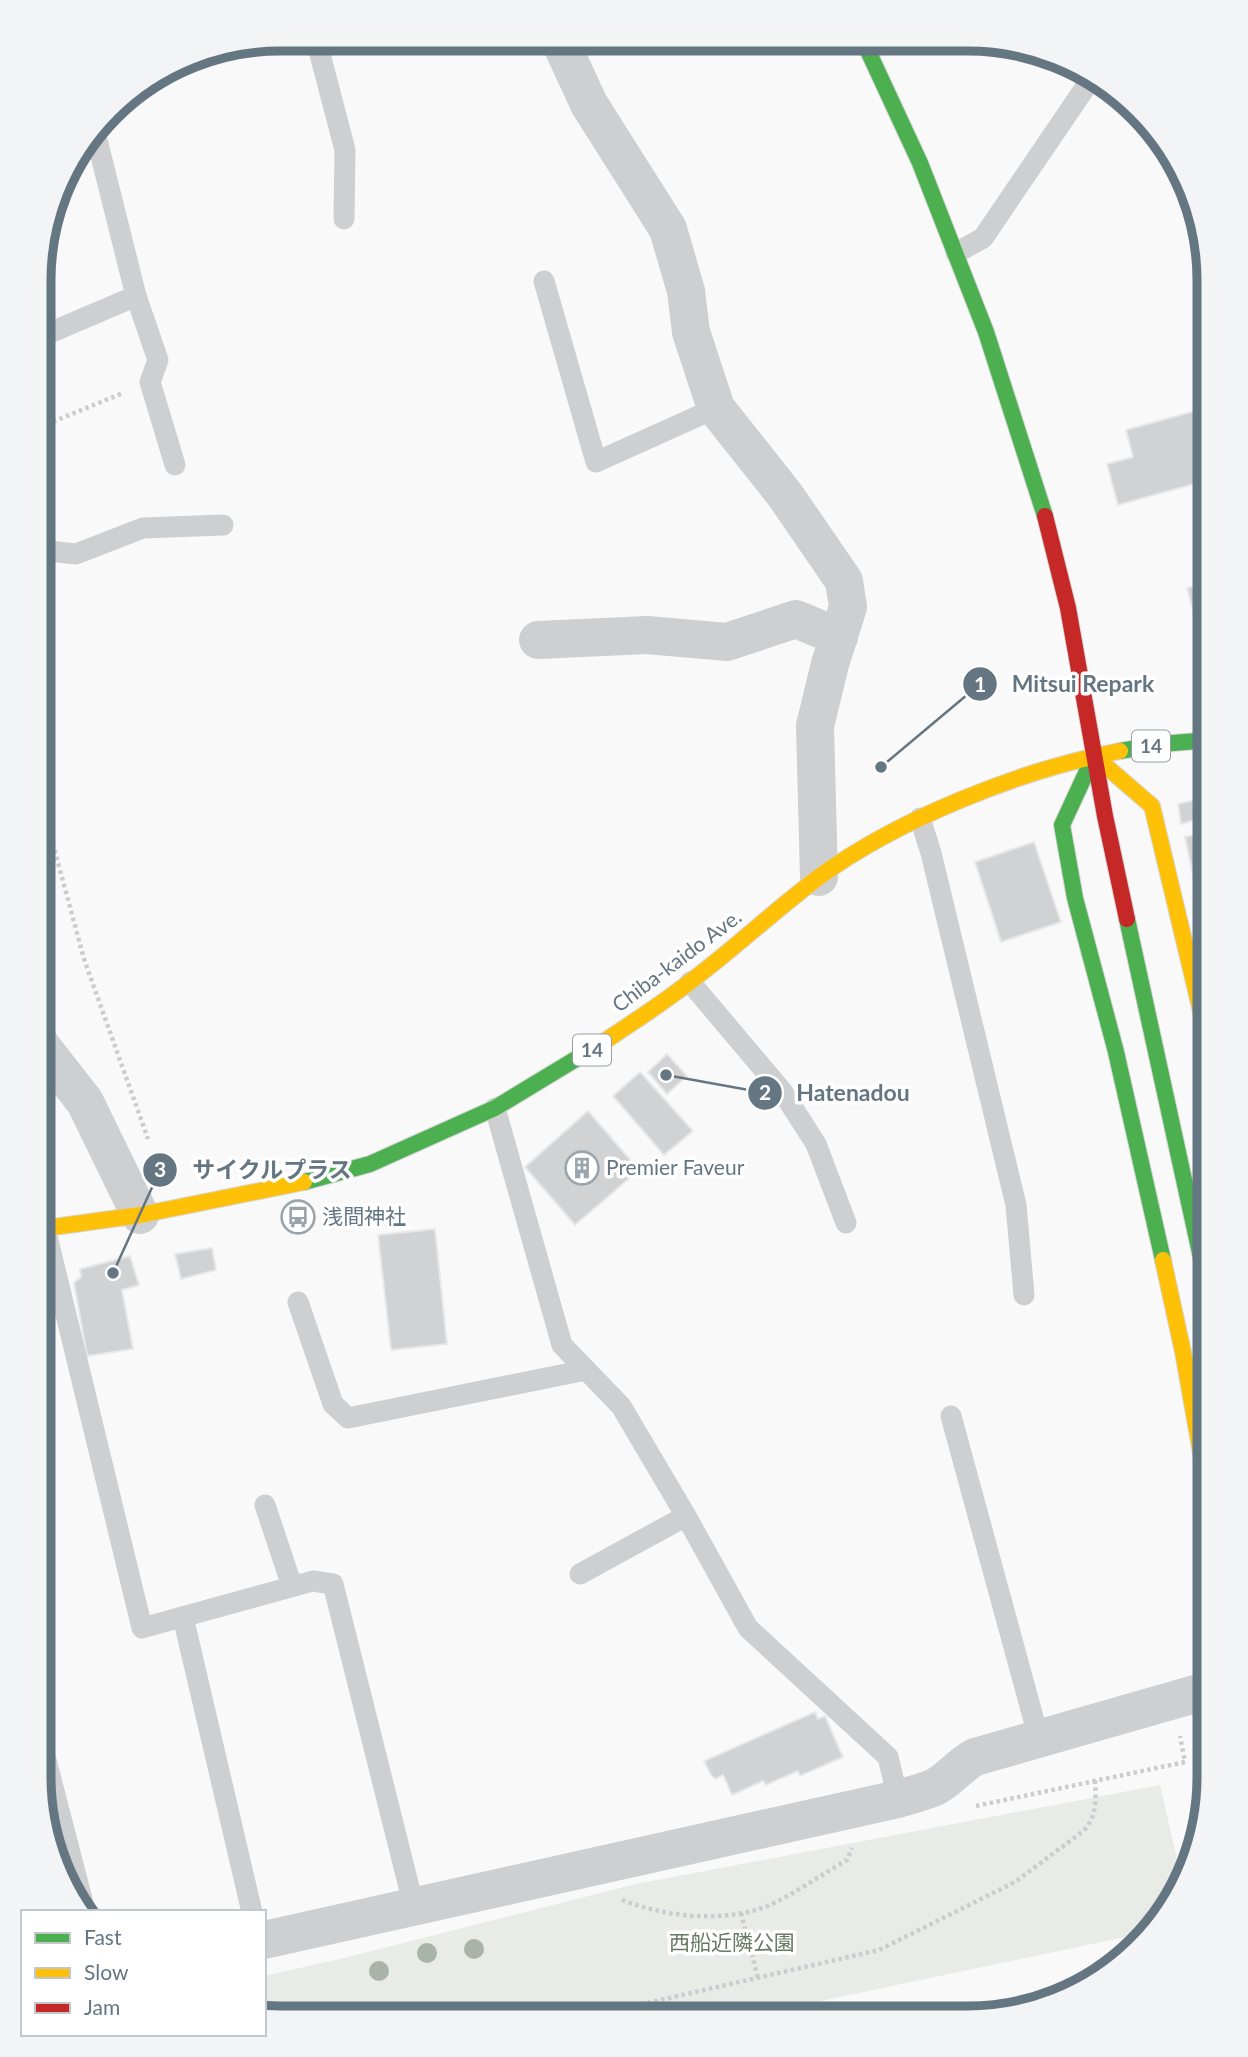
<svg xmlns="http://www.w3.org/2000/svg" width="1248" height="2057" font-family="Lato,'Noto Sans JP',sans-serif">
<rect width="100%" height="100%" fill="#f9f9f9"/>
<polygon fill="#e8ebe6" points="1160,1785 1182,1881 1160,1924 1149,1932 739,2018 264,2017 264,1976 340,1959 636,1884"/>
<g fill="#d0d2d3" stroke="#e8e8e8" stroke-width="2">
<polygon points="1209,407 1209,480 1118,505 1107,464 1133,457 1126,430"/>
<polygon points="1209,582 1209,672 1187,588"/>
<polygon points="1209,796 1209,816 1181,824 1178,804"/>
<polygon points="1209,832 1209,952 1185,837"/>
<polygon points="1034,842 1061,922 1001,942 975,862"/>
<polygon points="667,1054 687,1076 667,1094 648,1072"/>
<polygon points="640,1072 693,1131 664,1155 613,1096"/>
<polygon points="588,1111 639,1170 575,1225 525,1167"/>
<polygon points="435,1229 447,1344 391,1350 378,1235"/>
<polygon points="212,1248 216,1270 181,1279 175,1254"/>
<polygon points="130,1256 139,1285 122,1290 133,1349 87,1356 74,1283 81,1277 80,1269"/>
<polygon points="39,1294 47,1346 39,1348"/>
<polygon points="815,1712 818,1719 825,1716 843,1757 800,1776 798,1771 766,1785 763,1781 732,1795 723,1775 715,1779 711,1775 704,1761"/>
</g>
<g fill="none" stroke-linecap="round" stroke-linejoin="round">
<defs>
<g id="fast">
<polyline points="863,40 920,163 986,332 1045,516"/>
<polyline points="1120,751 1161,744 1209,740"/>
<polyline points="1094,756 1062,825 1075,898 1116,1052 1163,1260"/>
<polyline points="1127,919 1209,1294"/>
<polyline points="304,1182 370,1164 495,1108 599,1045"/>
</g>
<g id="slow">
<polyline points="1094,756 1152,806 1209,1045"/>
<path d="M599 1045C630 1024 662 1004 691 981 735 948 775 910 819 877 898 819 1023 769 1120 751"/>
<polyline points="39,1229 140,1215 304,1182"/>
<polyline points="1163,1260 1183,1352 1209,1498"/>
</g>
<polyline id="jam" points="1045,516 1068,608 1105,816 1127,919"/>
</defs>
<use href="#fast" stroke="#d5d6d7" stroke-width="18"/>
<use href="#slow" stroke="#d5d6d7" stroke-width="18"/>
<use href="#jam" stroke="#d5d6d7" stroke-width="18"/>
<g stroke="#cbcccd" stroke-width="4.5" stroke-dasharray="3.5 3.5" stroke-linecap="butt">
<polyline points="40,427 123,393"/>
<polyline points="40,796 84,959 148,1139"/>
<polyline points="976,1806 1185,1762 1180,1736"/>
<path d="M622 1900C664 1916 712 1922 756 1910 784 1902 820 1875 847 1860L852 1848"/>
<polyline points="741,1913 758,1978"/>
<path d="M586 2017 879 1950 1015 1882 1082 1832C1097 1819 1096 1799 1095 1780"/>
</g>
<g stroke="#cecfd0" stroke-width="21">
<polyline points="316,39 345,150 344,219"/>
<polyline points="956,253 983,238 1091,79"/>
<polyline points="544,281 596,462 716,408"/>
<polyline points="136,296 158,360 150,382 175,465"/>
<polyline points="40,337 136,296 95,132"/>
<polyline points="40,550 76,554 143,528 223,525"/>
<polyline points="920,818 931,853 1016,1205 1024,1295"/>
<polyline points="690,982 782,1091 816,1144 846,1223"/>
<polyline points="495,1108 562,1345 621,1406 686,1516 748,1628 888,1757 898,1799"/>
<polyline points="45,1228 142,1628 313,1581 333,1584 414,1907"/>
<polyline points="298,1302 333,1404 348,1418 586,1370"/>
<polyline points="951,1416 1039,1739"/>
<polyline points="265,1505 292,1586"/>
<polyline points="580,1574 686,1516"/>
<polyline points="183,1617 252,1912"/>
<polyline points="39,1733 83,1903"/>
</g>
<g stroke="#cecfd0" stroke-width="38">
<polyline points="559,39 589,104 668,229 686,291 691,332 716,408 785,495 844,581 848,607 830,664 815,726 819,877"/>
<polyline points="538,640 647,635 727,642 796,619 839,637"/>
<polyline points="39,1043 85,1102 140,1215"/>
<path d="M264 1940 898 1799C910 1795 924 1792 935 1787 950 1779 960 1765 975 1757L1209 1690"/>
</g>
<use href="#fast" stroke="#4caf50" stroke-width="16"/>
<use href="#slow" stroke="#ffc107" stroke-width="16"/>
<use href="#jam" stroke="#c62828" stroke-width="16"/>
</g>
<g fill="#a9b3a7">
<circle cx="474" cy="1949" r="10"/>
<circle cx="427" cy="1953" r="10"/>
<circle cx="379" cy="1971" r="10"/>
</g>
<defs>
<symbol id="building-ring" viewBox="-11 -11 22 22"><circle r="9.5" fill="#fff" stroke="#99a4ac" stroke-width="1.5"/><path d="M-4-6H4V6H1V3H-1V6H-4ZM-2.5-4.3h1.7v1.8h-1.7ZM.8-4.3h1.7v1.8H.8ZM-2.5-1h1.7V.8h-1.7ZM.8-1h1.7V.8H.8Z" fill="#99a4ac"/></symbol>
<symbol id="bus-ring" viewBox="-11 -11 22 22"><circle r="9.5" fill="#fff" stroke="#99a4ac" stroke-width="1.5"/><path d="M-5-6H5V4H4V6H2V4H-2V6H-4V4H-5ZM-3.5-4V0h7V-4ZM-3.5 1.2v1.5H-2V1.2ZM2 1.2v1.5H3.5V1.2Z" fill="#99a4ac"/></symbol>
</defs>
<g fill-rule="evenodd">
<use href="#building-ring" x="563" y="1149" width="38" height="38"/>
<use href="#bus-ring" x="279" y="1198" width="38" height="38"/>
</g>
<g text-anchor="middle" stroke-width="7" stroke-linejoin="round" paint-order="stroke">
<g fill="#fff" stroke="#939fa8" stroke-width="2">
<rect x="1132" y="730.5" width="38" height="31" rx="5"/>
<rect x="573" y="1034.5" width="38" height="31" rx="5"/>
</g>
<g font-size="19" font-weight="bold" fill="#657683">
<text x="1151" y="753">14</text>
<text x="592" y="1057">14</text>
</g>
<g font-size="21" fill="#657683" stroke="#fff">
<text transform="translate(677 961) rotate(-37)" y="7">Chiba-kaido Ave.</text>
</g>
<g font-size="21" fill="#657683" stroke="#fff" text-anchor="start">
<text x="606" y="1175">Premier Faveur</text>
<text x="322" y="1224">浅間神社</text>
</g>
<g font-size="21" fill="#687a64" stroke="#fff">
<text x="732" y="1950">西船近隣公園</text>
</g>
</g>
<path d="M0 0H1248V2057H0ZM280 51H968A229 229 0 0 1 1197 280V1777A229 229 0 0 1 968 2006H280A229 229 0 0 1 51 1777V280A229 229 0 0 1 280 51Z" fill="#f3f4f5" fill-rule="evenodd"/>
<path fill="none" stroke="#657683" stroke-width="9" d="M280 51H968A229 229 0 0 1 1197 280V1777A229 229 0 0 1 968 2006H280A229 229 0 0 1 51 1777V280A229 229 0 0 1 280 51Z"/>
<path fill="none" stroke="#657683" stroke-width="2.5" d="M881 767L980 684M666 1075L765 1093M113 1273L160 1170"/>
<g fill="#657683" stroke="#fff" stroke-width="2.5">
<circle cx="881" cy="767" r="7"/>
<circle cx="666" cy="1075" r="7"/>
<circle cx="113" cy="1273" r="7"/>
<circle cx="980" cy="684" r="18"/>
<circle cx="765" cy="1093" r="18"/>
<circle cx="160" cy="1170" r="18"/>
</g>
<g font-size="21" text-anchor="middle" font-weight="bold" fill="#fff">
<text x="980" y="692">1</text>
<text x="765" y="1100">2</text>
<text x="160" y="1177">3</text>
</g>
<g font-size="23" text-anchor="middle" font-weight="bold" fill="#657683" stroke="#fff" stroke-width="7" stroke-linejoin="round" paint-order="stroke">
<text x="1083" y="692">Mitsui Repark</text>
<text x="853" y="1101">Hatenadou</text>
<text x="272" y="1178">サイクルプラス</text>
</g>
<rect x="21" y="1910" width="245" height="126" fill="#ffffff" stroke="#c1c8cd" stroke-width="2"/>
<rect x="35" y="1933" width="35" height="10" fill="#4caf50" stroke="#c1c8cd" stroke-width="2"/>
<text x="84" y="1945" font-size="21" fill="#657683">Fast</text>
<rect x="35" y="1968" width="35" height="10" fill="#ffc107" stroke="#c1c8cd" stroke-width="2"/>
<text x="84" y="1980" font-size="21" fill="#657683">Slow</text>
<rect x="35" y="2003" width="35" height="10" fill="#c62828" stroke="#c1c8cd" stroke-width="2"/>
<text x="84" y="2015" font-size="21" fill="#657683">Jam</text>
</svg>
